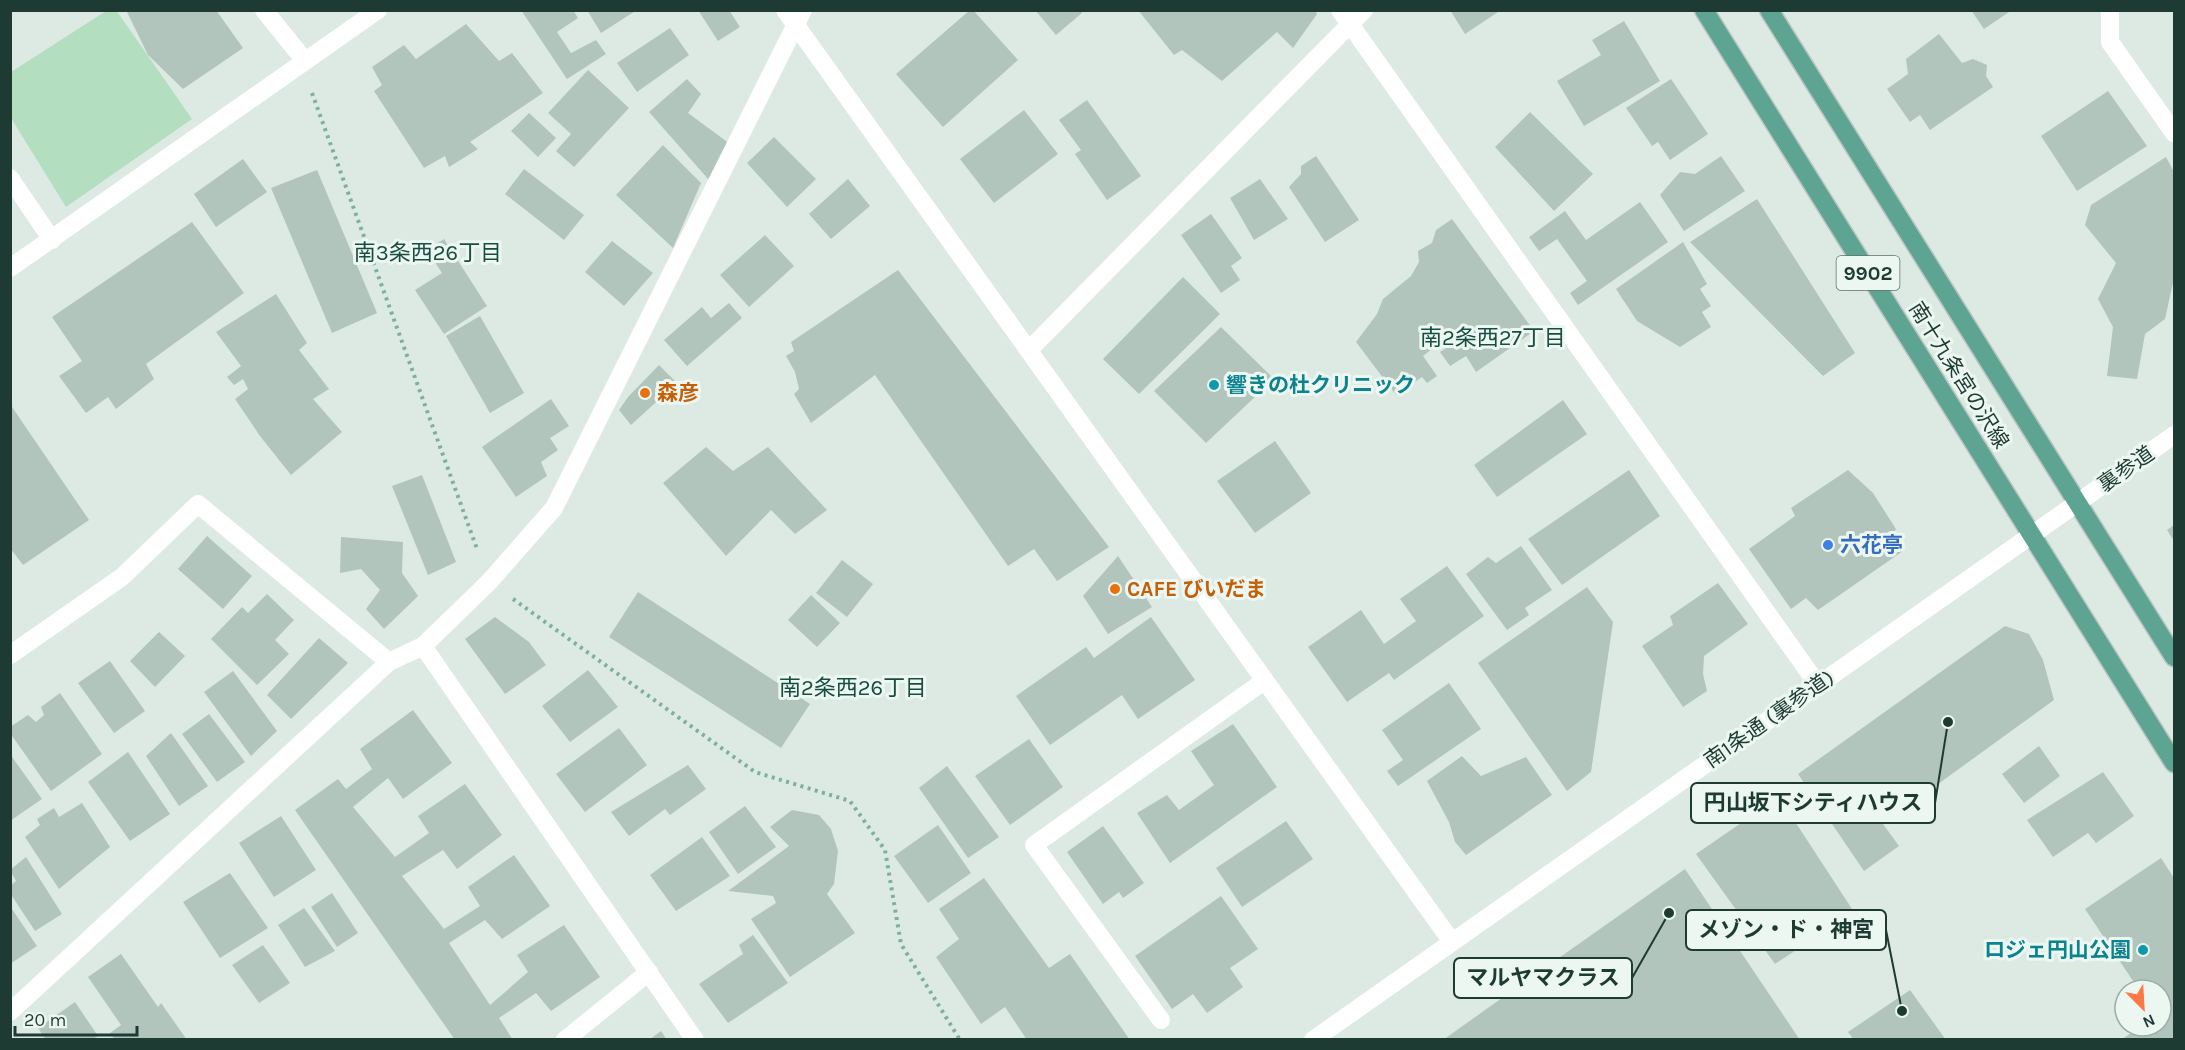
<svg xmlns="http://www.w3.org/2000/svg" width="2185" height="1050" font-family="Karla,'Noto Sans JP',sans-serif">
<rect width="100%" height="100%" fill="#ddeae4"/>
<polygon fill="#b3debf" points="116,10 192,119 66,207 11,118 11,72 106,11"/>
<g fill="#b2c5bd">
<polygon points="126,10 216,10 243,48 183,89 148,55"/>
<polygon points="521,10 573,10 578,18 557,32 571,53 596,40 606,54 567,79"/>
<polygon points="587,10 637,10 601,33"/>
<polygon points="698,10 729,10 740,27 718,41"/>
<polygon points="970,10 973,10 1018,60 943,127 896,74"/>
<polygon points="1035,10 1080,10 1082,13 1056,35"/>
<polygon points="1138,10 1315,10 1317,14 1293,48 1277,32 1222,81 1182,50 1174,55"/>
<polygon points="1450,10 1501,10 1465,34"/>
<polygon points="1971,10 2012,10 1984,29"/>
<polygon points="1624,21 1660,81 1584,126 1557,81 1601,55 1592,40"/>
<polygon points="466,24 499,61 512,53 543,93 470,142 478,149 449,167 445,156 424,168 374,91 382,85 372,67 404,45 416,59"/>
<polygon points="670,28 689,55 637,92 617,63"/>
<polygon points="1939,34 1962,63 1973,59 1987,65 1986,76 1993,87 1930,130 1920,115 1910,122 1887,89 1908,74 1906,59"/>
<polygon points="588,70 629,108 574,167 556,151 571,134 548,113"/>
<polygon points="687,79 701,94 688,113 730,144 709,180 649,112"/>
<polygon points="1671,79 1708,134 1670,160 1658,142 1652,146 1626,108"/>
<polygon points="2108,91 2147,146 2077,191 2041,136"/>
<polygon points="1087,100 1141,176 1107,200 1075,154 1081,150 1059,120"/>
<polygon points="1024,110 1058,154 994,203 960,159"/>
<polygon points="1530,112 1593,174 1554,211 1495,147"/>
<polygon points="529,113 556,138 538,157 511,131"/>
<polygon points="774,137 816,179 787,207 747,163"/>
<polygon points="663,145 701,183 673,248 616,195"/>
<polygon points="1316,156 1359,220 1325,242 1289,187 1301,174 1301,166"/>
<polygon points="1721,156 1745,191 1684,231 1660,195 1680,172 1695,174"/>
<polygon points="2166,157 2174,172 2174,278 2165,319 2145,334 2137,379 2107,376 2113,327 2098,299 2116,263 2085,225 2091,205"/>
<polygon points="243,159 267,192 216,227 194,194"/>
<polygon points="524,169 584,215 564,240 505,194"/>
<polygon points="317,170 377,313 332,333 271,188"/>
<polygon points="848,179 870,206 831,239 809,214"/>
<polygon points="1260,179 1288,219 1254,240 1230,198"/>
<polygon points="1757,199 1855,353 1823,376 1690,242"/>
<polygon points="1640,202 1668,242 1578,305 1570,293 1587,281 1557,239 1539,251 1529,237 1565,211 1586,240"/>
<polygon points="1211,214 1242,258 1231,266 1240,280 1221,293 1181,235"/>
<polygon points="1452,219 1534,331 1476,372 1466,356 1450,366 1440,352 1446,348 1442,341 1423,356 1437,376 1427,383 1422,377 1396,395 1356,342 1377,314 1383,299 1411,276 1419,262 1418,251 1432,243 1436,230"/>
<polygon points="192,222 244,293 146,364 154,379 116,409 108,397 86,413 59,376 82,361 52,317"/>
<polygon points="765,235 794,266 749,307 720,275"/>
<polygon points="444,239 487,306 444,334 415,290 442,273 427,250"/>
<polygon points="612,241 653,273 624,306 585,272"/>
<polygon points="1683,242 1707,284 1700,289 1711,306 1702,312 1711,327 1680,347 1637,321 1616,289"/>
<polygon points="898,270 1109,547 1057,581 1034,549 1008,566 875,375 811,423 794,394 799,389 795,372 786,356 794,351 791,342"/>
<polygon points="1183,277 1220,314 1139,394 1103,359"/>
<polygon points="276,294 307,343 299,350 329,389 313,399 342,432 291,475 260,436 235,399 248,389 243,379 234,385 227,377 241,366 216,332"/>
<polygon points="729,303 742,318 687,366 664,340 702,307 711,318"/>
<polygon points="480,316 524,393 490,413 446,336"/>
<polygon points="1221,327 1274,379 1206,443 1154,391"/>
<polygon points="659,365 677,383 631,425 619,410 628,397"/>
<polygon points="551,399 569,426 550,438 558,450 541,462 547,476 516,497 482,447"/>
<polygon points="1563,400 1587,434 1497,497 1474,465"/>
<polygon points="10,404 89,520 23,565 10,548"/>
<polygon points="1275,441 1311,493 1255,533 1217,481"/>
<polygon points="706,447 733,471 768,447 827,510 795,534 771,510 726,556 663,483"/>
<polygon points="1629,470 1660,516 1562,585 1528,539"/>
<polygon points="1848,470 1873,493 1896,529 1891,538 1903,551 1818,610 1806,598 1791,609 1749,549 1795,516 1791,508"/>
<polygon points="422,475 456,562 428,575 392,486"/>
<polygon points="2174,525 2174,541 2167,530"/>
<polygon points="207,536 252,576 223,609 178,569"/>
<polygon points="341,537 403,542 402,573 418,596 384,629 366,609 380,590 361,569 340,573"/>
<polygon points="1521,546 1552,590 1525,608 1529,615 1507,630 1466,574 1488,557 1496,563"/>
<polygon points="1118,556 1152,607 1108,634 1083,596"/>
<polygon points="842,560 873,584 847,617 816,593"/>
<polygon points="1447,566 1484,616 1394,680 1389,673 1347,702 1308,647 1361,610 1384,644 1416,621 1400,599"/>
<polygon points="1718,583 1748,624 1704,656 1703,674 1707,691 1683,707 1642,646 1673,625 1670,616"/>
<polygon points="1587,587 1613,622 1591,772 1567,791 1478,663"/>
<polygon points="638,592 810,704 781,748 609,637"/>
<polygon points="267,594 294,620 275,640 289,654 257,685 211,639 242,607 248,613"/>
<polygon points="811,595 840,623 817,647 788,620"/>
<polygon points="495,617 529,642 546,665 505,694 465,639"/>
<polygon points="1151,617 1195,680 1138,719 1122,695 1050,745 1016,696 1086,647 1094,658"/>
<polygon points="2005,626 2029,634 2043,660 2054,700 1883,824 1899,846 1864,871 1798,774"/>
<polygon points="159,632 185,656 155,687 130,661"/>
<polygon points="319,638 348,663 291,719 267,695"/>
<polygon points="110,661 145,711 114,733 78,683"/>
<polygon points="588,670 618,707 570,742 542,706"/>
<polygon points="233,671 277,731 251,756 204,692"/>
<polygon points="1449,683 1481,729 1398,786 1387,771 1403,760 1382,730"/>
<polygon points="60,693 102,754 51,791 10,733 10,727 28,715 36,722 44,715 41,707"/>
<polygon points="413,710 452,763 403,799 388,778 353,807 395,857 429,833 418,816 465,784 502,835 457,869 443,850 402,876 444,929 480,906 468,887 514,855 550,906 502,939 485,920 449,943 490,1005 528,972 517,955 564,925 600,977 551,1011 536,993 499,1018 513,1040 455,1040 295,810 338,779 346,789 372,769 360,749"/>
<polygon points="209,714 245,762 217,782 182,734"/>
<polygon points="1233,724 1277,787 1170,863 1137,813 1167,795 1179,810 1214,785 1191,751"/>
<polygon points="619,728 647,765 585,812 556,774"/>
<polygon points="171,733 208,786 179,806 146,756"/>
<polygon points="1029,739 1063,787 1010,825 975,776"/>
<polygon points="2039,746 2060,776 2024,803 2002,774"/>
<polygon points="128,752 170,814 130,841 88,782"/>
<polygon points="10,754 42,799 10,821"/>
<polygon points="1462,756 1481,776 1526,757 1552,795 1466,855 1455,842 1449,822 1427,781"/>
<polygon points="688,765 706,789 670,815 665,809 629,836 611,812"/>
<polygon points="947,766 999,837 968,858 919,788"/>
<polygon points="2103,772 2134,816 2096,843 2088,833 2053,857 2027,820"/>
<polygon points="1779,797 1854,912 1775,964 1696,854"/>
<polygon points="82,803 110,847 59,889 25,837 40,825 37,819 54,808 59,817"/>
<polygon points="745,806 776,847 738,874 709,832"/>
<polygon points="792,810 819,815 831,829 838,851 834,884 827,894 855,933 790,977 751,919 776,903 773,896 728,891 789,846 770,827"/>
<polygon points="281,816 316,870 274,897 239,843"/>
<polygon points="1286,821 1313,859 1242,907 1216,868"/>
<polygon points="938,825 971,873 928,903 894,856"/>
<polygon points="1103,826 1144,883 1123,898 1119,892 1103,904 1067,852"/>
<polygon points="702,837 730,876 676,911 650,875"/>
<polygon points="26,857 62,914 35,931 10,893 10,886 16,881 10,870"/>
<polygon points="2161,858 2174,878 2174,1040 2121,1040 2141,1026 2161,1026 2161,990 2139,990 2085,909"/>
<polygon points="1685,869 1800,1040 1443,1040 1485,1010"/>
<polygon points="230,873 268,928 220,958 183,902"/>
<polygon points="984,878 1049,968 1070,954 1130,1040 1027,1040 1005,1007 981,1024 936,957 959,939 939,909"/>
<polygon points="332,893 358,933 337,947 311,907"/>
<polygon points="1221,896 1258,949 1230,968 1243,987 1207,1013 1193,994 1172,1009 1135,956"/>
<polygon points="10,906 37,946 10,964"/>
<polygon points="304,908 335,951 305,967 278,925"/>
<polygon points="753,935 788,983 728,1023 699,984 743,954 739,945"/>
<polygon points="263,945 290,983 259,1003 232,965"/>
<polygon points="121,954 158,1007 161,1003 187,1040 115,1040 110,1033 121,1025 88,977"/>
<polygon points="1910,990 1946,1040 1854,1040 1848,1032"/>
<polygon points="75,1002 98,1036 92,1040 46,1040 38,1028"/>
<polygon points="661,1031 667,1040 649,1040"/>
</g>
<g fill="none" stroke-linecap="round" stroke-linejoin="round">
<defs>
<g id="major">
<polyline points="1704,10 2174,763"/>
<polyline points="1769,10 2174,657"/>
</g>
</defs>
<use href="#major" stroke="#bbc4c2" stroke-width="21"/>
<g stroke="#7ab1a0" stroke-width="4" stroke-dasharray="3 4.5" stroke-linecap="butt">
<polyline points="312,93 477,549"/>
<polyline points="513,599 755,772 850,801 885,850 901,944 960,1040"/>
</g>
<g stroke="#fff" stroke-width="18">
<polyline points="264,10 305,61"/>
<polyline points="785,10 1452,942"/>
<polyline points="1340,10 1818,685"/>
<polyline points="2110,10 2110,42 2174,133"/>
<polyline points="10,178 52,240"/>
<polyline points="10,268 378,10"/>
<polyline points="1029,350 1364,10"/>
<polyline points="423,646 695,1040"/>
<polyline points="10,655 122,577 198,504 389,662"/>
<polyline points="10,1012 389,662 423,646 489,582 554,508 803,10"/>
<polyline points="1161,1020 1034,845 1264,681"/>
<polyline points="565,1040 649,972"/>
<polyline points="1313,1040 2174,435"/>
</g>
<use href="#major" stroke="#5da493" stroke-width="18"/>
</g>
<g fill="#0f9aa8" stroke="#edf7f2" stroke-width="2">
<circle cx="1214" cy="385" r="6"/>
<circle cx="2143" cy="950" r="6"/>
</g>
<g fill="#e8710a" stroke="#edf7f2" stroke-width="2">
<circle cx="645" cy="393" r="6"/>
<circle cx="1115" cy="589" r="6"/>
</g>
<circle fill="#3f7fe0" stroke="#edf7f2" stroke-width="2" cx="1828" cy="545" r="6"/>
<g text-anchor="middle" stroke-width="6" stroke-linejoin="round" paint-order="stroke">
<rect fill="#edf7f2" stroke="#5b736c" stroke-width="1.5" x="1836.5" y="256" width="63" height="34" rx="4.5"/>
<g font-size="20" font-weight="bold" fill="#1d3b33">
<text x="1868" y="280">9902</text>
</g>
<g font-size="21" fill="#1d3b33" stroke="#edf7f2">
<text transform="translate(1959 375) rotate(58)" y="7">南十九条宮の沢線</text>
<text transform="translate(2126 469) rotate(-35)" y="7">裏参道</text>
<text transform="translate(1769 719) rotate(-35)" y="7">南1条通 (裏参道)</text>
</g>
<g font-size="21" font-weight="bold" fill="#0d838f" stroke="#edf7f2" text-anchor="start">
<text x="1226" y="392">響きの杜クリニック</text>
<text x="2131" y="957" text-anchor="end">ロジェ円山公園</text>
</g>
<g font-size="21" font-weight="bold" fill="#c56008" stroke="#edf7f2" text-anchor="start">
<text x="657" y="400">森彦</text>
<text x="1127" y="596">CAFE びいだま</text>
</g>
<g font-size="21" font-weight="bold" fill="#366cbe" stroke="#edf7f2" text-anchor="start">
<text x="1840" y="552">六花亭</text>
</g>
<g font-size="22" fill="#184e42" stroke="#edf7f2">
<text x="428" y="260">南3条西26丁目</text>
<text x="1493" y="345">南2条西27丁目</text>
<text x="853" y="695">南2条西26丁目</text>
</g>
</g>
<path fill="none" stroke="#1d3b33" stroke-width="2" d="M1948 722L1935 803M1902 1011L1886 930M1669 913L1632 978"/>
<g fill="#1d3b33" stroke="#edf7f2" stroke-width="2">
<circle cx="1948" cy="722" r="6"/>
<circle cx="1902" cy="1011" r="6"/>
<circle cx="1669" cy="913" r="6"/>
</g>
<g fill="#edf7f2" stroke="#1d3b33" stroke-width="2">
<rect x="1691" y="783" width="244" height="40" rx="6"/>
<rect x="1686" y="910" width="200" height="40" rx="6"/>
<rect x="1454" y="958" width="178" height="40" rx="6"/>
</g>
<g font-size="22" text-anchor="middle" font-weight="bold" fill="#1d3b33">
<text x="1813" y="810">円山坂下シティハウス</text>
<text x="1786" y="937">メゾン・ド・神宮</text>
<text x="1543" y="985">マルヤマクラス</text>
</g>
<rect width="2185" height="1050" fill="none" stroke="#1d3b33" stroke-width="24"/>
<g transform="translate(2143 1008) rotate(156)"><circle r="28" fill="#edf7f2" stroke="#9aaca6" stroke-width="1.5"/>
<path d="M0-4.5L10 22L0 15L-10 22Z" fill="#fe7747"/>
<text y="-9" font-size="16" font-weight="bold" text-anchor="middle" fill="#1d3b33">N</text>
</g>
<path d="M15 1026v9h122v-9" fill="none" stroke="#1d3b33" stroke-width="3"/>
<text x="24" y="1026" font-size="18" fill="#1d3b33" stroke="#edf7f2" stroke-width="4.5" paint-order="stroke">20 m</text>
</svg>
